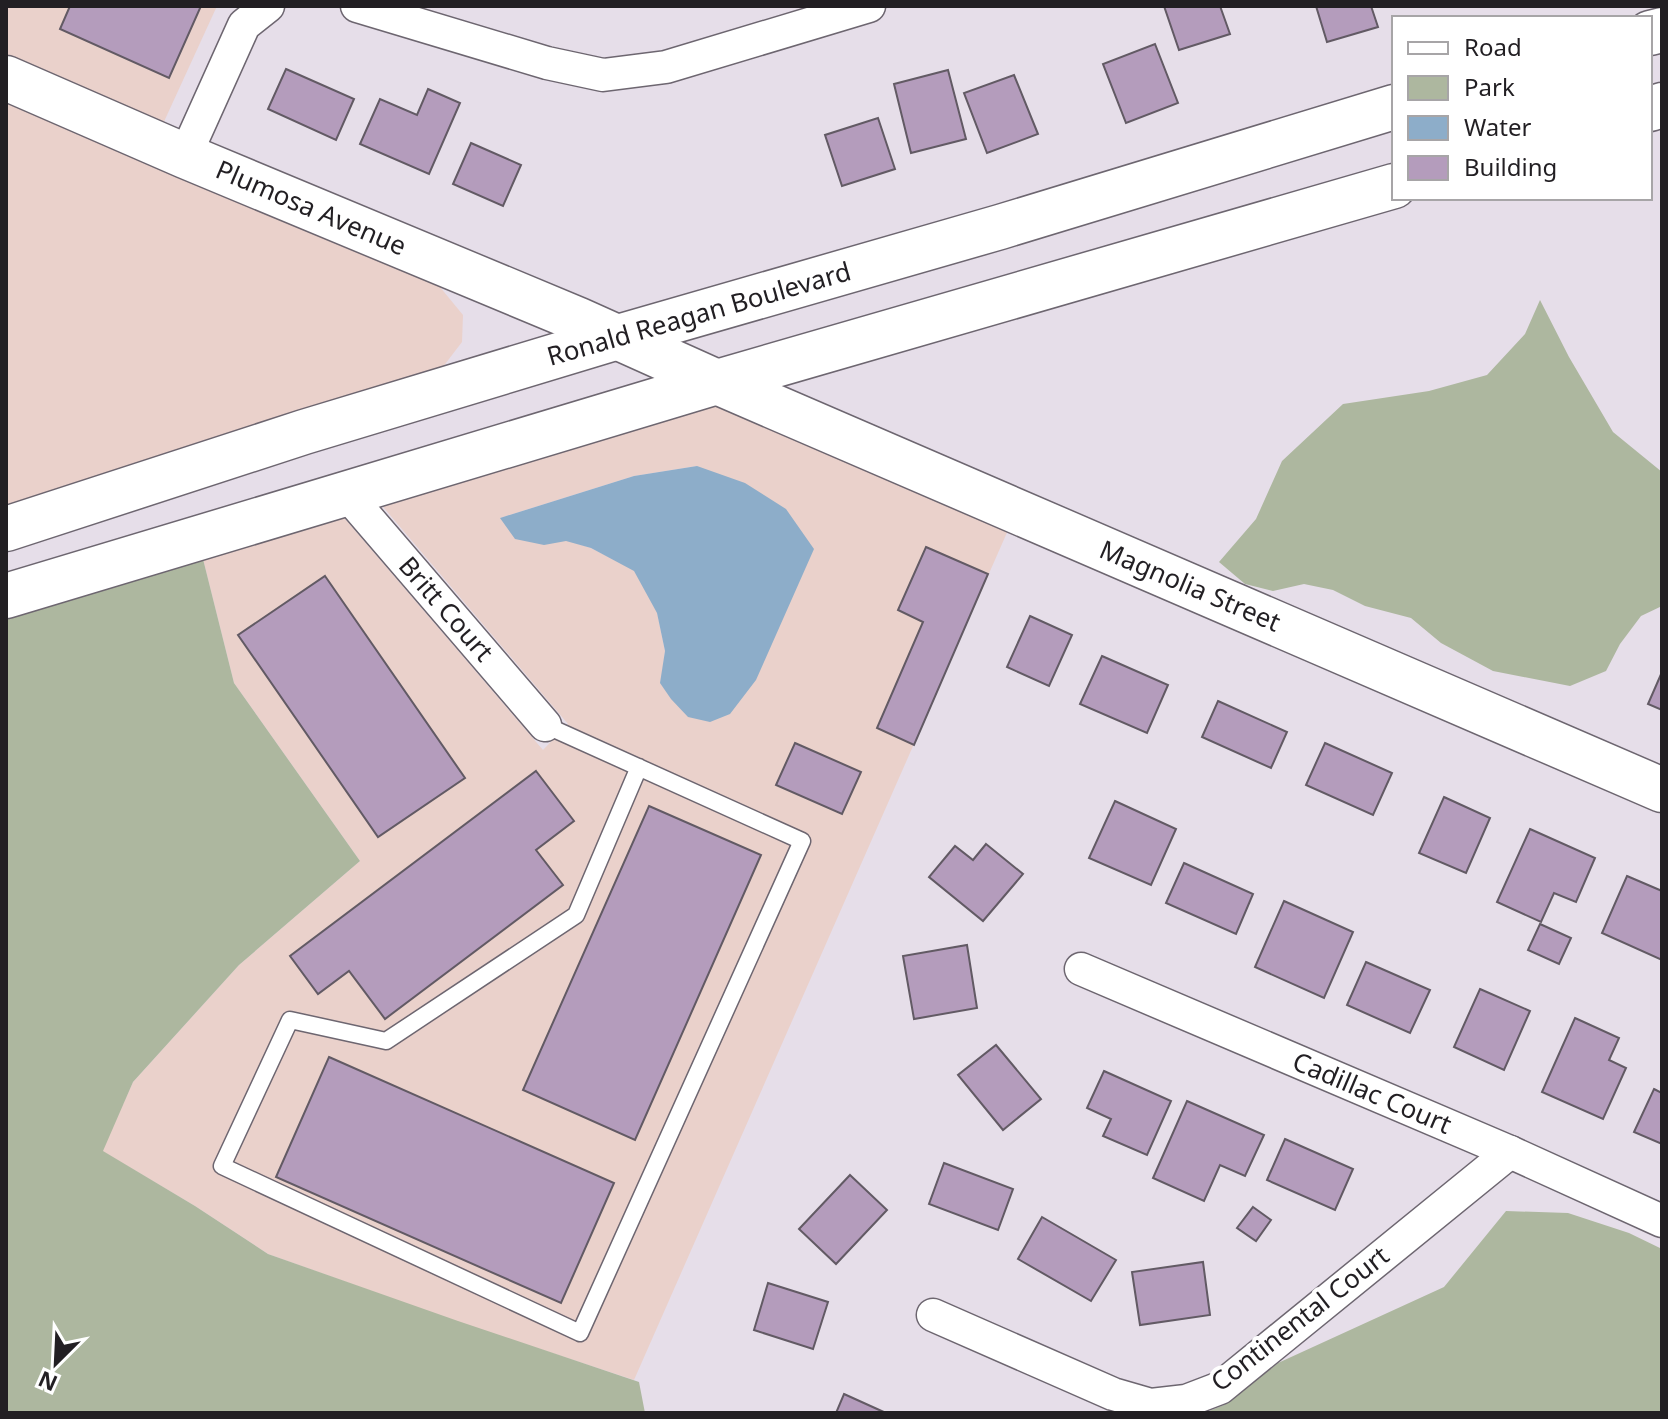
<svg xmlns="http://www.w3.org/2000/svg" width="1668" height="1419" font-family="'Noto Sans',sans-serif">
<rect width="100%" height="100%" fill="#e6dee9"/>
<g fill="#ead1cb" fill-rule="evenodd">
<polygon points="6,6 217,6 162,126 6,58"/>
<polygon points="6,98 435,281 463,315 462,342 436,376 6,511"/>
<path d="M715 401 1009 528 634 1380 458 1322 268 1254 195 1206 102 1151 133 1082 239 965 360 861 234 683 202 555 340 513 543 750 568 724 378 501ZM697 466 661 683 665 651 657 612 634 570 591 548 500 518 634 476Z"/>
</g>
<g fill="#adb79f">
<polygon points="1540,300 1569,357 1613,432 1662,472 1662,606 1641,616 1620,644 1606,671 1570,686 1493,671 1441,643 1411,618 1365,606 1333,590 1304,584 1273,591 1245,584 1219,562 1256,519 1282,461 1343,404 1429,391 1487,375 1525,334"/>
<polygon points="202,555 234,683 360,861 239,965 133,1082 103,1151 195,1206 268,1254 458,1321 639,1382 645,1413 6,1413 6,614"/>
<polygon points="1506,1211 1568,1213 1629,1233 1662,1249 1662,1413 1204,1413 1224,1405 1278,1363 1444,1287"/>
</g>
<polygon fill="#8dadc9" points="697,466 745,483 786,509 814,549 756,680 730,714 710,722 688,717 671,699 660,683 665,651 657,613 634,571 591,548 566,541 544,545 515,539 500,518 634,476"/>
<g fill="#b49cbc" stroke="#625a64" stroke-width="2">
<polygon points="70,6 201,6 169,78 60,29"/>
<polygon points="1164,6 1220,6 1230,34 1179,50"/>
<polygon points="1316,6 1371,6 1378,27 1327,42"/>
<polygon points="1155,44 1178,103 1126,123 1103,64"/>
<polygon points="286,69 354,99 336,140 268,109"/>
<polygon points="948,70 966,139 911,153 894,84"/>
<polygon points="1014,75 1038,134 987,153 964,93"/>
<polygon points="428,89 460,103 429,174 360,144 380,99 417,115"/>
<polygon points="878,118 895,169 842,186 825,135"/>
<polygon points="471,143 521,165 503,206 453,184"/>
<polygon points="926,547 988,574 914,745 877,728 923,622 898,610"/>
<polygon points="325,576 465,778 378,837 238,635"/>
<polygon points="1030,616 1072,635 1049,686 1007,667"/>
<polygon points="1102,656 1168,685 1147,733 1080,704"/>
<polygon points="1662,672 1662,710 1648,704"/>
<polygon points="1218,701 1287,732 1271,768 1202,737"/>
<polygon points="795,743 861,772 842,814 776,785"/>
<polygon points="1325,743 1392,773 1373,815 1306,785"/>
<polygon points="536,771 574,821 536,850 563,885 385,1019 349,971 318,994 290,956"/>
<polygon points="1444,797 1490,818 1466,873 1419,853"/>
<polygon points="1115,801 1176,829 1151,885 1089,858"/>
<polygon points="649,806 761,855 635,1140 523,1090"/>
<polygon points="1530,829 1595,858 1576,902 1554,893 1541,922 1497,902"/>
<polygon points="986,844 1023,874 983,921 929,877 955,846 973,860"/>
<polygon points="1184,863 1253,894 1236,934 1166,903"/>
<polygon points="1627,876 1662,891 1662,960 1602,933"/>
<polygon points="1284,901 1353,932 1324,998 1255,967"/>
<polygon points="1540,924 1571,938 1559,964 1528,950"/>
<polygon points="967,945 977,1008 914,1019 903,956"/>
<polygon points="1366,962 1430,990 1410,1033 1347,1005"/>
<polygon points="1480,989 1530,1011 1504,1070 1454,1047"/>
<polygon points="1575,1018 1619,1038 1609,1060 1626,1068 1603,1119 1542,1092"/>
<polygon points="996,1045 1041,1099 1003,1130 958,1075"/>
<polygon points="329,1057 614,1183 561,1303 276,1177"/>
<polygon points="1104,1071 1171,1101 1147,1155 1103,1136 1111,1119 1087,1108"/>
<polygon points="1654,1089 1662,1093 1662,1144 1634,1132"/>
<polygon points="1187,1101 1264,1135 1245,1176 1220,1165 1204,1201 1153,1178"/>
<polygon points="1285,1139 1353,1169 1335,1210 1267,1180"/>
<polygon points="944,1163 1013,1189 998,1230 929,1204"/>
<polygon points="850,1175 887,1210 836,1264 799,1229"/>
<polygon points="1253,1207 1271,1220 1256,1241 1237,1228"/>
<polygon points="1042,1217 1116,1260 1091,1301 1018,1259"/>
<polygon points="1203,1262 1210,1315 1140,1325 1132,1272"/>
<polygon points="768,1283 828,1302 813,1349 754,1330"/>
<polygon points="844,1394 886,1413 836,1413"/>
</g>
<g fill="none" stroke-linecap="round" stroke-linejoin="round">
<defs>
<polyline id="lane" points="545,725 802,841 580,1333 222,1166 290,1020 386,1041 576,915 639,767"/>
<g id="street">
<polyline points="357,6 547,63 603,75 666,67 869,6"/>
<polyline points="185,156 244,25 268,6"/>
<polyline points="346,493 545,725"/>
<polyline points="1081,969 1510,1152 1662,1221"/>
<polyline points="933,1315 1113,1394 1151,1405 1186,1401 1220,1388 1510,1152"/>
</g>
<g id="secondary">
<polyline points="1650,33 1662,30"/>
<polyline points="6,78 185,156 579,320 717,382 1662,790"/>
<polyline points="1650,109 1662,105"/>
<polyline points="6,529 304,432 618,337 1000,227 1394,107"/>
<polyline points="6,596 717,382 1394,186"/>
</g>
</defs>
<use href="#lane" stroke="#6d6670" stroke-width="19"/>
<use href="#street" stroke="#6d6670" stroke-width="35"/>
<use href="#secondary" stroke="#6d6670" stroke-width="47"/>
<use href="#lane" stroke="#fff" stroke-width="16"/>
<use href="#street" stroke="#fff" stroke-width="32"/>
<use href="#secondary" stroke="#fff" stroke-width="44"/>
</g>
<g text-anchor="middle" stroke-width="8" stroke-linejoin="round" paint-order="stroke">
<g font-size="26" fill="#221f23" stroke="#fff">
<text transform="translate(311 208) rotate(23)" y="9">Plumosa Avenue</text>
<text transform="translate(699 314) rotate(-16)" y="9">Ronald Reagan Boulevard</text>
<text transform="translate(1190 586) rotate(23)" y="9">Magnolia Street</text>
<text transform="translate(446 609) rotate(49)" y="9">Britt Court</text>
<text transform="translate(1372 1093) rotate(23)" y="9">Cadillac Court</text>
<text transform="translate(1300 1319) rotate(-38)" y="9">Continental Court</text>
</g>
</g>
<rect width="1668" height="1419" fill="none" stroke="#221f23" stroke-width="16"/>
<rect x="1392" y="16" width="260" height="184" fill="#ffffff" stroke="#a7a5a7" stroke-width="2"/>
<rect x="1408" y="42" width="40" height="12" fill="#ffffff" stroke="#a7a5a7" stroke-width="2"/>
<text x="1464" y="56" font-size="24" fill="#221f23">Road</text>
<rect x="1408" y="76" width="40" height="24" fill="#adb79f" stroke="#a7a5a7" stroke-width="2"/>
<text x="1464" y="96" font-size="24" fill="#221f23">Park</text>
<rect x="1408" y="116" width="40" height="24" fill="#8dadc9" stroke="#a7a5a7" stroke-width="2"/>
<text x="1464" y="136" font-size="24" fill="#221f23">Water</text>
<rect x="1408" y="156" width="40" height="24" fill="#b49cbc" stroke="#a7a5a7" stroke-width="2"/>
<text x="1464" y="176" font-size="24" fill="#221f23">Building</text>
<g transform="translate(56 1363) rotate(204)" stroke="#ffffff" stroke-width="6" paint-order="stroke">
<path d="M0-6L14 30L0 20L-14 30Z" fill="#221f23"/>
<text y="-12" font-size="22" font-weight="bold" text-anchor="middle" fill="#221f23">N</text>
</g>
</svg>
